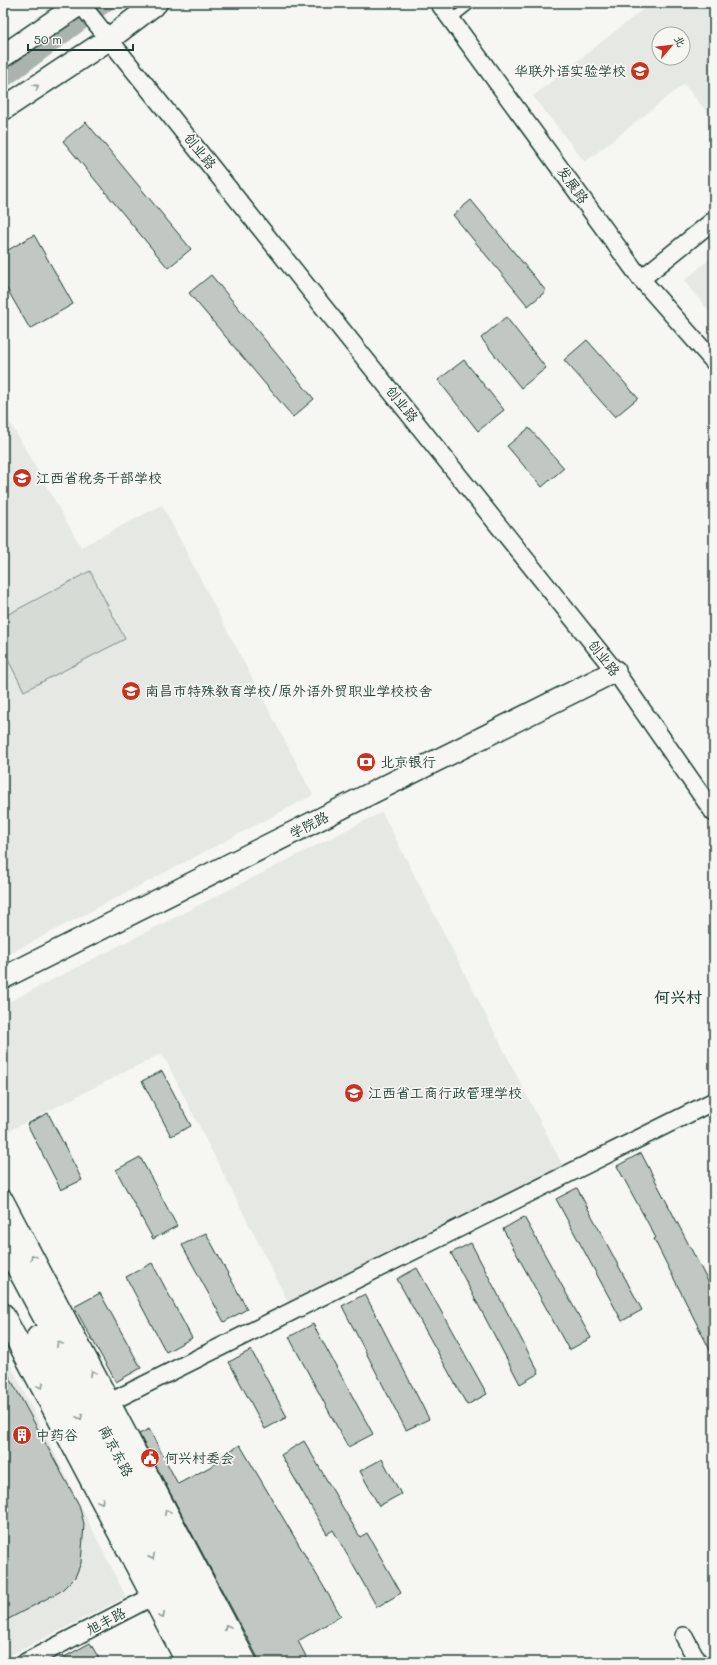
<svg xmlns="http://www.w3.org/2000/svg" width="717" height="1665" font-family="Mali,'LXGW WenKai TC',sans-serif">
<rect width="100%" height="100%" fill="#f6f6f2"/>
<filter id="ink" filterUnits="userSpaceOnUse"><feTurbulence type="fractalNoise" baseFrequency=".025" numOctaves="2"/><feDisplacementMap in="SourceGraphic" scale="8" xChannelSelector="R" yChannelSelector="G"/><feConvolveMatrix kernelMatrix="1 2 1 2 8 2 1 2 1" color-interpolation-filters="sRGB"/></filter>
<g filter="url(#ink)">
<g fill="#e6e8e4" fill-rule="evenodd">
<path d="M651 3H714V121L684 84 585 162 533 96ZM659 34H683V58H659Z"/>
<polygon points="714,255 714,317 684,281"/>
<polygon points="3,410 81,547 162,505 313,795 3,957"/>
<polygon points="382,812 564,1168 291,1307 162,1053 3,1134 3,1005"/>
<polygon points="3,1350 126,1597 3,1659"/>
</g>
<polygon fill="#d6dbd6" stroke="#7a8c85" points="90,571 125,639 24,691 3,650 3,617"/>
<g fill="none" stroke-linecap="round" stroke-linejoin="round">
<g stroke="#aab3ae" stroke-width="15">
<polyline points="100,9 108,3"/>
<polyline points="3,81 81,23"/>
</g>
</g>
<g fill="#c1c8c3" stroke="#1f3d34">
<polygon points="86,122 191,249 168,268 63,141"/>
<polygon points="471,200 546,291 528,306 453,215"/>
<polygon points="34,235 73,304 30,329 3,282 3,253"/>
<polygon points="211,275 314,399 293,417 189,293"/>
<polygon points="506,317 546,368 521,388 481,338"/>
<polygon points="587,340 638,398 615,417 564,360"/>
<polygon points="464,360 504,410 478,431 438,380"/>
<polygon points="529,428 564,468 542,487 507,446"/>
<polygon points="162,1071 191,1126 171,1136 142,1081"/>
<polygon points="48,1113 82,1180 61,1190 27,1124"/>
<polygon points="641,1153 714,1293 714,1358 654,1239 656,1238 617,1166"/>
<polygon points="140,1157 177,1226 153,1239 116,1170"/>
<polygon points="577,1188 642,1310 622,1321 556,1199"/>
<polygon points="524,1217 591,1338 569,1350 503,1229"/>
<polygon points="206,1233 247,1309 224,1322 182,1245"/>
<polygon points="471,1243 539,1373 520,1384 451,1253"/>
<polygon points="152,1263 192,1338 166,1352 126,1277"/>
<polygon points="417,1268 487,1394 467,1405 397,1279"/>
<polygon points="100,1293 141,1368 116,1382 74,1307"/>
<polygon points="365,1294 429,1419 406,1430 342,1306"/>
<polygon points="313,1324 373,1434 348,1447 289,1337"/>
<polygon points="251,1350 287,1417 265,1429 229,1362"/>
<polygon points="3,1365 79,1505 84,1524 81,1563 75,1577 61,1591 3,1622"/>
<polygon points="149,1429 178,1484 223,1460 221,1456 240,1445 341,1616 298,1641 309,1662 258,1662 257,1656 139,1434"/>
<polygon points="304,1441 360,1537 367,1533 401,1593 377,1607 333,1530 327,1534 281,1455"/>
<polygon points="382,1459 401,1494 379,1506 360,1471"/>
<polygon points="90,1643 101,1662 55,1662"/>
</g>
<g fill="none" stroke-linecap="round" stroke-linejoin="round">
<defs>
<polyline id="service" points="452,19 472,3"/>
<g id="minor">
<polyline points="80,3 615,671 714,813"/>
<polyline points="439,3 641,279 714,362"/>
<polyline points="641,279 714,220"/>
<polyline points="98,1408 714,1101"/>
<polyline points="684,1636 698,1662"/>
<polyline points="26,1662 163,1591"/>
</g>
<g id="tertiary">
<polyline points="3,978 615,671"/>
<polyline points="3,1201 246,1662"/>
<polyline points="3,1314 187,1662"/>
</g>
<g id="secondary">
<polyline points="3,1240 229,1662"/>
<polyline points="38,1337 207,1662"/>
</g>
<g id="primary">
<polyline points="3,56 81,3"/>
<polyline points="3,109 109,39 156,3"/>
</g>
</defs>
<use href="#service" stroke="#1f3d34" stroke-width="11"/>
<use href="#minor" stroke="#1f3d34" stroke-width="20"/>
<use href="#tertiary" stroke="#1f3d34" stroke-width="24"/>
<use href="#secondary" stroke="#1f3d34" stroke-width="25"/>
<use href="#primary" stroke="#1f3d34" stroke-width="25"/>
<use href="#service" stroke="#f6f6f2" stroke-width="8"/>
<use href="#minor" stroke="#f6f6f2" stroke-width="17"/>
<use href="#tertiary" stroke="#f6f6f2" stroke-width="21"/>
<use href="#secondary" stroke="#f6f6f2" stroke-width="22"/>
<use href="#primary" stroke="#f6f6f2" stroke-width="22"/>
</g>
<defs><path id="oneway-chevron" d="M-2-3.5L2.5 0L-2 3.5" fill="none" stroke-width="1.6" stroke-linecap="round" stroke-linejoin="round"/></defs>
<g stroke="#8a9a93">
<use href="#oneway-chevron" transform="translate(36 87) rotate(-33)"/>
<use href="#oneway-chevron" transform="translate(33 1257) rotate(-118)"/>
<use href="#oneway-chevron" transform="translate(59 1344) rotate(-118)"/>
<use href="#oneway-chevron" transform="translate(93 1373) rotate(-118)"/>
<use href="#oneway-chevron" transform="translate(41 1386) rotate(62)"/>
<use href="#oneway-chevron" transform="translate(80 1417) rotate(63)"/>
<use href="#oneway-chevron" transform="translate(101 1501) rotate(62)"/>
<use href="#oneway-chevron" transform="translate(167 1512) rotate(-118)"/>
<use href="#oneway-chevron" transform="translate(152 1557) rotate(63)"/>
<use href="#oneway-chevron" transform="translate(162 1616) rotate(62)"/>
<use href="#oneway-chevron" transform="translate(227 1627) rotate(-118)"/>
</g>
</g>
<defs>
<symbol id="school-disc" viewBox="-11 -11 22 22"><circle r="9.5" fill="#c8321e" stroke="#f6f6f2"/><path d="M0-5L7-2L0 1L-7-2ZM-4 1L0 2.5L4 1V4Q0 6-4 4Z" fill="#fff"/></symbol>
<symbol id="university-disc" viewBox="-11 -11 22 22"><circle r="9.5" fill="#c8321e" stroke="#f6f6f2"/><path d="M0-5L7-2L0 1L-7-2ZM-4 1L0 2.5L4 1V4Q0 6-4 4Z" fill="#fff"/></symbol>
<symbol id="bank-disc" viewBox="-11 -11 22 22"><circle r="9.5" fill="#c8321e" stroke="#f6f6f2"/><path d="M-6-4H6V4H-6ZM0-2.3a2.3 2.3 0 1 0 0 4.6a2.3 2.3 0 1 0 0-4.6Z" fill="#fff"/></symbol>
<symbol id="building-disc" viewBox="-11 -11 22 22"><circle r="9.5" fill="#c8321e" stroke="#f6f6f2"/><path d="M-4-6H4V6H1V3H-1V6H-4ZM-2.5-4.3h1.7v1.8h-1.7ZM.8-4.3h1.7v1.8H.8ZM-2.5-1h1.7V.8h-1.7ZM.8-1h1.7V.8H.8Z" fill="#fff"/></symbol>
<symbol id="civic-disc" viewBox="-11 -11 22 22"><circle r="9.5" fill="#c8321e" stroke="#f6f6f2"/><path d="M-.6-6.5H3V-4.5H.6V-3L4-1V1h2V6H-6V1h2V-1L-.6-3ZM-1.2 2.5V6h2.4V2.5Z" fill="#fff"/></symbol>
</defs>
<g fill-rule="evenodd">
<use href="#school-disc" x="629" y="60" width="22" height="22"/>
<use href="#university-disc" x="11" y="467" width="22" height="22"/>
<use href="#school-disc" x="120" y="680" width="22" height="22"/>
<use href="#bank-disc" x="355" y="751" width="22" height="22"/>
<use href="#university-disc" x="343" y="1082" width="22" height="22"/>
<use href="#building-disc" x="11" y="1424" width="22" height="22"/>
<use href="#civic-disc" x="139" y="1447" width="22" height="22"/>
</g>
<g text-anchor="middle" stroke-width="3.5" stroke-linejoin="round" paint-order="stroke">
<g font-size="14" fill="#1f3d34" stroke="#f6f6f2" text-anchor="start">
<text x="626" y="76" text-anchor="end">华联外语实验学校</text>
<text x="36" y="483">江西省税务干部学校</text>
<text x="145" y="696">南昌市特殊教育学校/原外语外贸职业学校校舍</text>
<text x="380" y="767">北京银行</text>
<text x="368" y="1098">江西省工商行政管理学校</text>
<text x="36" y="1440">中药谷</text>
<text x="164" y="1463">何兴村委会</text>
</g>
<g font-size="14" fill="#1f3d34" stroke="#f6f6f2">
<text transform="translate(200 151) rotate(51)" y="5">创业路</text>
<text transform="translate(573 185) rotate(54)" y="5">发展路</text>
<text transform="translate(402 404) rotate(51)" y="5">创业路</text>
<text transform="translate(604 658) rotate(52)" y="5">创业路</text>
<text transform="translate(309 825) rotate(-27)" y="5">学院路</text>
<text transform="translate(116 1451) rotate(62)" y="5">南京东路</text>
<text transform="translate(106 1621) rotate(-27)" y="5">旭丰路</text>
</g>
<g font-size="16" font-weight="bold" fill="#1f3d34" stroke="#f6f6f2">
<text x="678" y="1003">何兴村</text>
</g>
</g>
<rect width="717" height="1665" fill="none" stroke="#f6f6f2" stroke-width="16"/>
<rect x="8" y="8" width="701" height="1649" fill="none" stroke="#1f3d34" stroke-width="1.5" filter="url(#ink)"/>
<g transform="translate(671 46) rotate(62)"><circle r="19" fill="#f6f6f2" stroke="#a0aca6"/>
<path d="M0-3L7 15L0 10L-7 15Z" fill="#c8321e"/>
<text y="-6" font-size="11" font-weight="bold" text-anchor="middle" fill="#1f3d34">北</text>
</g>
<path d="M28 44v6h105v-6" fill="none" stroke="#1f3d34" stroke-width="2"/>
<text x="34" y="44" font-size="12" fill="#1f3d34" stroke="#f6f6f2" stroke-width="3" paint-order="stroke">50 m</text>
</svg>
